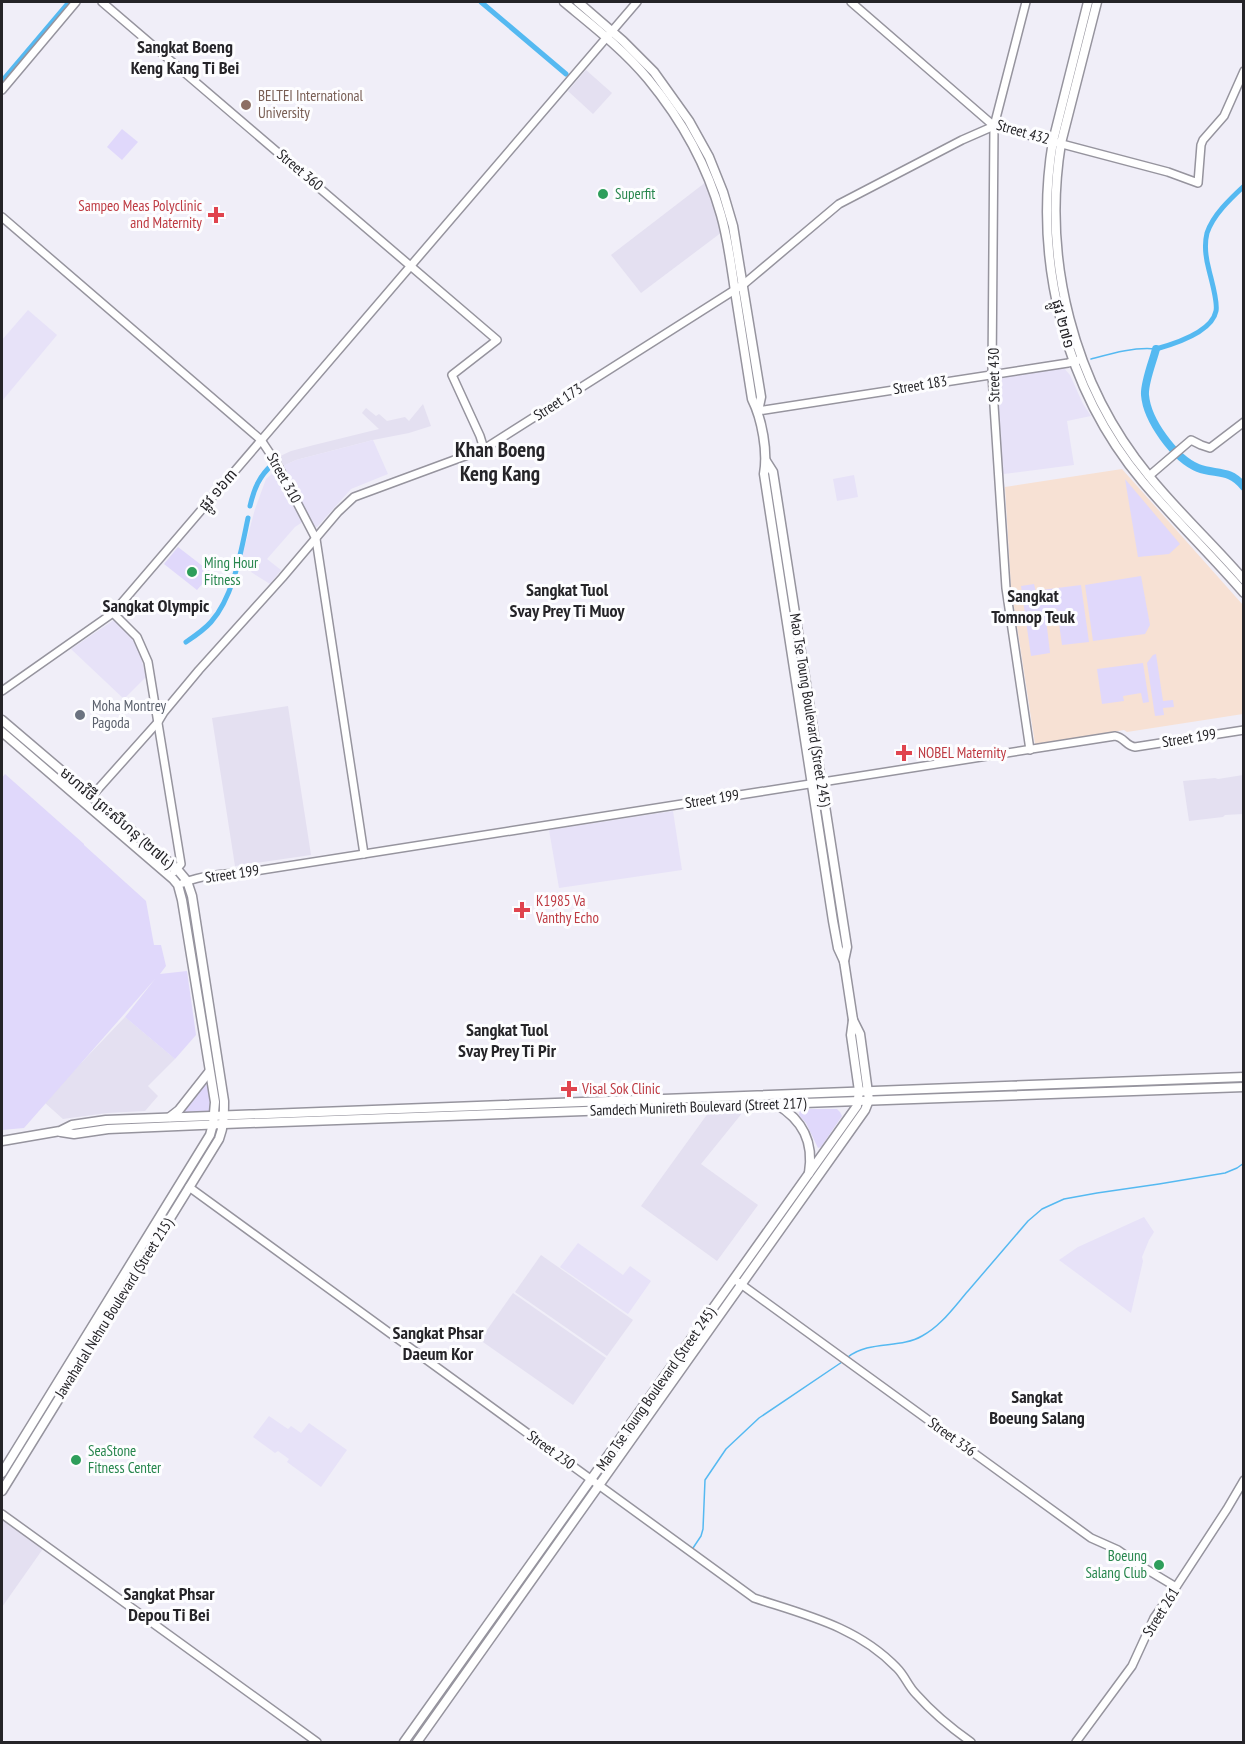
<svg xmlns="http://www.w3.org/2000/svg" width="1245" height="1744" font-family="'PT Sans Narrow','Noto Sans Khmer',sans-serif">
<rect width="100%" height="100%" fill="#f0eef8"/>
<g fill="#e4e0f1">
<polygon points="586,70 612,93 593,114 568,91"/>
<polygon points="706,182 722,232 641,293 611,255"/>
<polygon points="423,404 431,426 409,433 373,440 296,460 281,467 276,458 291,451 314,445 379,429 362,413 366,408 376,416 379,414 387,421 405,417 409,421"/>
<polygon points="288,706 311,855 235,866 212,718"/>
<polygon points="1243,775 1243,814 1225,815 1223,817 1189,821 1183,781 1215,778 1218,779"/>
<polygon points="125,1017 175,1059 148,1086 158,1096 145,1111 107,1113 63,1119 44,1102"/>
<polygon points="747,1107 701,1164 758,1205 717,1261 641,1206 711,1109"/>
<polygon points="541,1255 633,1320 607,1356 515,1292"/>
<polygon points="513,1293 606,1358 573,1405 480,1340"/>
<polygon points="2,1510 47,1543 2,1607"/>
</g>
<g fill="#e7e2f8">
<polygon points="28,310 57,335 2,401 2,340"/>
<polygon points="1063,367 1070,375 1083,404 1091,416 1067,421 1074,465 1004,474 1002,472 997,382 999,378"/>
<polygon points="373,440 388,474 351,489 317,527 314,527 283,466 296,460"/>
<polygon points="278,470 304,521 295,527 267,559 281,570 270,584 251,572 257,563 242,557 255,509 266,479 274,472"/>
<polygon points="854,475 858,497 837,501 833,479"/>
<polygon points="114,620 133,639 137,646 140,653 146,677 124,699 71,649"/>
<polygon points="673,811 682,870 559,888 549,830"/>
<polygon points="1144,1217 1154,1232 1149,1240 1142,1257 1143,1261 1131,1313 1059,1260 1078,1247"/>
<polygon points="578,1243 623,1275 630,1266 651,1281 628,1314 560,1267"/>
<polygon points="269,1416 288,1429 291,1426 301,1433 309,1423 347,1450 321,1487 287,1462 289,1459 278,1451 275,1453 253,1437"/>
</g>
<polygon fill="#f7e1d4" points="1122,469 1243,605 1243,714 1127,732 1124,730 1035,744 1011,587 1005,487"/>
<g fill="#e0d8fb">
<polygon points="122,129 138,142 122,160 107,147"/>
<polygon points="1125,479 1180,544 1169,554 1138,557"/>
<polygon points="178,547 222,581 218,587 209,580 205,585 203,583 197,590 164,564"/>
<polygon points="1141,576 1150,625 1145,634 1093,641 1085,585"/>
<polygon points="1034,584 1036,592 1041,592 1041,590 1081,585 1089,642 1062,645 1057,609 1045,610 1050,653 1031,656 1021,586"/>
<polygon points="1156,654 1163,701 1173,700 1174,707 1163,708 1164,715 1155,716 1147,663 1153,655"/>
<polygon points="1143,663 1149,702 1143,703 1141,693 1123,696 1124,701 1102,704 1097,669"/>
<polygon points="5,774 84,844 84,845 146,901 154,945 161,945 166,966 160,974 187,971 196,1035 175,1059 125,1017 155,979 24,1128 2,1130 2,778"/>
<polygon points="207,1085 209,1088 211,1112 184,1112 184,1109 204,1086"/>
<polygon points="800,1109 837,1109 840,1112 842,1116 821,1147 818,1148 806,1123 799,1115"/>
</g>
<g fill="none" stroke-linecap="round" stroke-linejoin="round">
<g stroke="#55b9f1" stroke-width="1.5">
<path d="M1091 359C1113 353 1133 347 1156 349"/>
<path d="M848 1357C869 1340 900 1349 922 1336 941 1326 954 1307 968 1291 988 1268 1008 1244 1028 1221L1042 1209 1064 1199 1097 1193 1159 1184 1225 1173 1237 1168 1244 1163"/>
<polyline points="693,1548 701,1536 703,1529 705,1480 726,1449 759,1418 842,1362"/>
</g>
<g stroke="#55b9f1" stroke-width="5">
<polyline points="481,2 566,74"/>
<polyline points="2,81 69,2"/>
<path d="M1156 349C1174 344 1212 332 1216 311 1218 302 1211 279 1209 270 1206 259 1204 245 1207 233 1213 215 1230 199 1244 186"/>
<path d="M250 506C254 489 259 476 273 464"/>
<path d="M186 642C195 636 204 630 211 622 234 596 241 551 248 518"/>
</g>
<path stroke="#55b9f1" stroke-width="8" d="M1156 349C1153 361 1144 383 1145 395 1147 420 1174 458 1198 468 1215 475 1229 468 1244 487"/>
<defs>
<g id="minor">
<polyline points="102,2 497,340 452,375 480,436 484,449"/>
<polyline points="851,2 994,126 1168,172 1198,183 1201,145 1203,140 1224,116 1244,71"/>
<polyline points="1026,2 994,126 992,375 1006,588 1030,750"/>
<polyline points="2,90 76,2"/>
<polyline points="2,217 261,440 277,464 316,539 364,854"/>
<polyline points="758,411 1068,363 1079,360"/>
<polyline points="1149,476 1191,440 1201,445 1210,448 1244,422"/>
<polyline points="113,613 137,637 148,662 181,864 174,872"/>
<polyline points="2,691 113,613 637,2"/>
<polyline points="91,797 158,722 164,712 199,670 282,578 338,512 354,497 484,449 744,284 839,204 962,140 994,126"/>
<path d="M183 883C202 875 222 874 243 873L1115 736C1124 737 1126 746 1135 747L1244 730"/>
<path d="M189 1187 754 1598C806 1615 858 1627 897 1668 905 1676 908 1686 916 1694 932 1712 951 1728 971 1742"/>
<polyline points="738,1282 1091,1538 1118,1550 1141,1566 1176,1587"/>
<polyline points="2,1514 317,1742"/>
<polyline points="1076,1742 1132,1666 1154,1618 1176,1587 1227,1509 1244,1480"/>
</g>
<g id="major">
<polyline points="578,2 623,41 654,72 689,121 709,157 723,192 733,226 761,397 758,411"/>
<path d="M1088 2 1053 141C1033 260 1065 389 1143 482 1175 520 1211 555 1244 593"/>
<path d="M1097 2 1061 143C1042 259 1073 384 1149 476 1178 512 1213 544 1244 580"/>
<polyline points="766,461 773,472 847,947 844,961"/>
<path d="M2 720 177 869 187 881 192 896 224 1101C224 1115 224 1126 219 1139L2 1491"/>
<polyline points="2,732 173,879 178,885 182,900 215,1102 213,1124 210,1135 2,1473"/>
<path d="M776 1104C803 1120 814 1142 809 1173"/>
<polyline points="170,1117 179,1110 209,1072"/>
<polyline points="61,1132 74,1134 108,1129 224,1124 1244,1087"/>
<polyline points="2,1141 60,1131 72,1125 106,1120 1244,1077"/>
<polyline points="404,1742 857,1106 859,1091 851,1035 853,1020"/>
<path d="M417 1742 865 1110 869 1100 860 1034 853 1020 844 961 838 948 833 921 764 474C768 452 762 419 752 399 746 363 741 327 735 291 731 265 728 239 721 215 707 165 681 119 648 79 624 50 593 26 564 2"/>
</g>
</defs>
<use href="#minor" stroke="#96949e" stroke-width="10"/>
<use href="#major" stroke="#96949e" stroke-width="11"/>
<use href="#minor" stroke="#fff" stroke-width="7"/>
<use href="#major" stroke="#fff" stroke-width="8"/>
</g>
<circle fill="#8d6e63" stroke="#fdfdff" stroke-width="2" cx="246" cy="105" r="6"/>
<g fill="#2e9e5b" stroke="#fdfdff" stroke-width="2">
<circle cx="603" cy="194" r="6"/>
<circle cx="192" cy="572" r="6"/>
<circle cx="76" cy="1460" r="6"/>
<circle cx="1159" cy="1565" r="6"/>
</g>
<g fill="#e0444e" stroke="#fdfdff" stroke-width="2">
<path d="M213 206h6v6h6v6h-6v6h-6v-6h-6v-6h6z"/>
<path d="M901 744h6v6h6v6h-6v6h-6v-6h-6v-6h6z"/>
<path d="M519 901h6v6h6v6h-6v6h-6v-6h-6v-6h6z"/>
<path d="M566 1080h6v6h6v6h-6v6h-6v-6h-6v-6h6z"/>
</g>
<circle fill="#6b7280" stroke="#fdfdff" stroke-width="2" cx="80" cy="715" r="6"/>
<g text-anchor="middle" stroke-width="6" stroke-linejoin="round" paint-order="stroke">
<g font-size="15" fill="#785e54" stroke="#fdfdff" text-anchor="start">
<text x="258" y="101">BELTEI International<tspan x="258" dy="17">University</tspan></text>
</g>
<g font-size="15" fill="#252428" stroke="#fdfdff">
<text transform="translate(1023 132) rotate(16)" y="5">Street 432</text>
<text transform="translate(300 170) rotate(40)" y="5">Street 360</text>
<text transform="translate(1063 324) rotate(75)" y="5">ផ្លូវ ២៧១</text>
<text transform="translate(994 375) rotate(-91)" y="5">Street 430</text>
<text transform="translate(920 385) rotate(-9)" y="5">Street 183</text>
<text transform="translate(558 402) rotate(-33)" y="5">Street 173</text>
<text transform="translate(284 478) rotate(61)" y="5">Street 310</text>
<text transform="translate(218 490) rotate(-49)" y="5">ផ្លូវ ១៦៣</text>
<text transform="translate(810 710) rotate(81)" y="5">Mao Tse Toung Boulevard (Street 245)</text>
<text transform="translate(1189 738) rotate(-9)" y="5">Street 199</text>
<text transform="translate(712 799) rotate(-9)" y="5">Street 199</text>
<text transform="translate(117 818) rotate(41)" y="5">មហាវិថី ព្រះសីហនុ (២៧៤)</text>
<text transform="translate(232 874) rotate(-8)" y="5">Street 199</text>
<text transform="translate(698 1107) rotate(-2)" y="5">Samdech Munireth Boulevard (Street 217)</text>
<text transform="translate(114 1308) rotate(-58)" y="5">Jawaharlal Nehru Boulevard (Street 215)</text>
<text transform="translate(656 1389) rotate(-55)" y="5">Mao Tse Toung Boulevard (Street 245)</text>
<text transform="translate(952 1437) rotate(36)" y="5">Street 336</text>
<text transform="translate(551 1450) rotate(36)" y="5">Street 230</text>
<text transform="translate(1161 1612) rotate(-58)" y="5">Street 261</text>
</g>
<g font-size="15" fill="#27864d" stroke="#fdfdff" text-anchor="start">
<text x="615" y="199">Superfit</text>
<text x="204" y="568">Ming Hour<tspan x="204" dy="17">Fitness</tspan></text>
<text x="88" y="1456">SeaStone<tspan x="88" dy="17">Fitness Center</tspan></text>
<text x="1147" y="1561" text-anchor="end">Boeung<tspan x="1147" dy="17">Salang Club</tspan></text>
</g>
<g font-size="15" fill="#be3a42" stroke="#fdfdff" text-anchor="start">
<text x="202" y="211" text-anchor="end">Sampeo Meas Polyclinic<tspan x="202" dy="17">and Maternity</tspan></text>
<text x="918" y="758">NOBEL Maternity</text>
<text x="536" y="906">K1985 Va<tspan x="536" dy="17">Vanthy Echo</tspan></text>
<text x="582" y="1094">Visal Sok Clinic</text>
</g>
<g font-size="15" fill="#5b616d" stroke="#fdfdff" text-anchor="start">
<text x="92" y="711">Moha Montrey<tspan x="92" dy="17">Pagoda</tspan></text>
</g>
<g font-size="18" font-weight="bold" fill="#252428" stroke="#fdfdff">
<text x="185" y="53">Sangkat Boeng<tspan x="185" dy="21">Keng Kang Ti Bei</tspan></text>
<text x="567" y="596">Sangkat Tuol<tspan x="567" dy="21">Svay Prey Ti Muoy</tspan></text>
<text x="1033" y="602">Sangkat<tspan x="1033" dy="21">Tomnop Teuk</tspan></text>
<text x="156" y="612">Sangkat Olympic</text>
<text x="507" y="1036">Sangkat Tuol<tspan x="507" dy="21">Svay Prey Ti Pir</tspan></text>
<text x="438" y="1339">Sangkat Phsar<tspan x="438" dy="21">Daeum Kor</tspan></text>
<text x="1037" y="1403">Sangkat<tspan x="1037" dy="21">Boeung Salang</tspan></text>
<text x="169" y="1600">Sangkat Phsar<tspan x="169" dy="21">Depou Ti Bei</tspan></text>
</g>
<g font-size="21" font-weight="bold" fill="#252428" stroke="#fdfdff">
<text x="500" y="457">Khan Boeng<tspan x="500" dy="24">Keng Kang</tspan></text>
</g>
</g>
<rect width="1245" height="1744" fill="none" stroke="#252428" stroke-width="6"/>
</svg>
